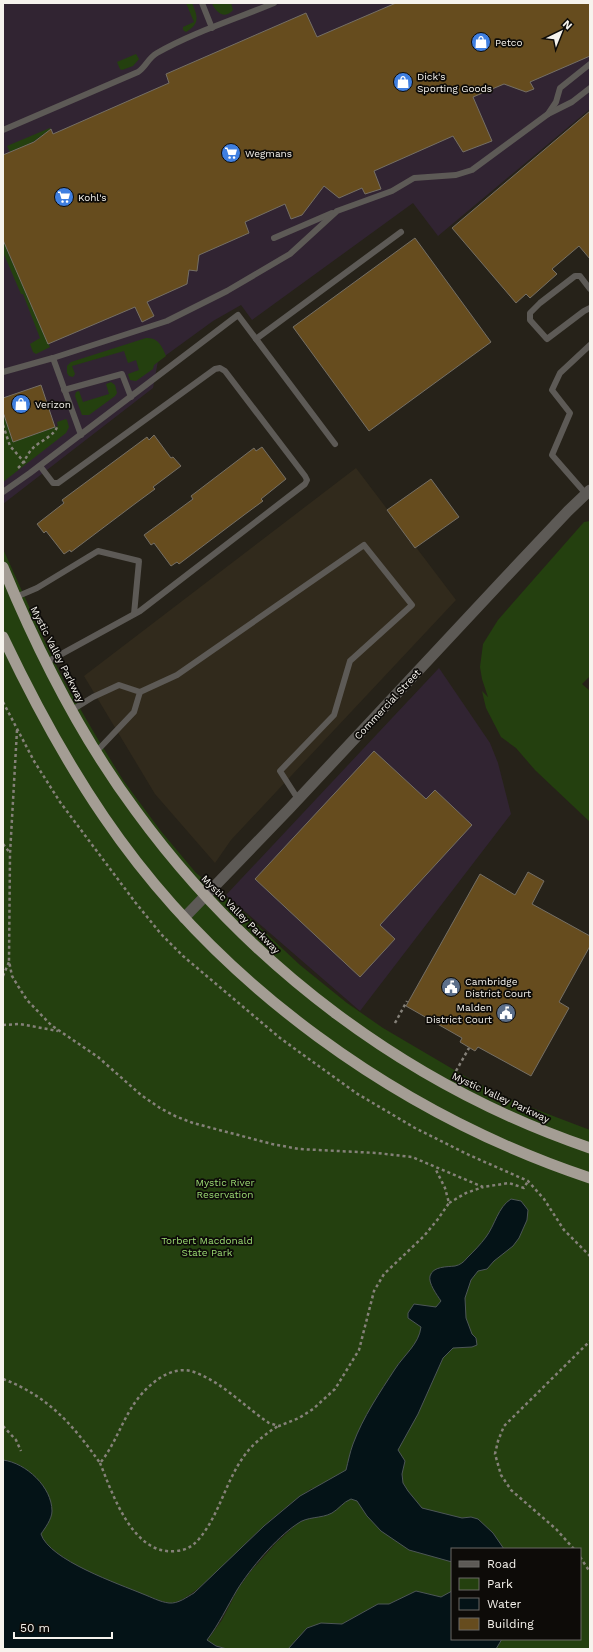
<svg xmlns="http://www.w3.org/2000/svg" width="593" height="1652" font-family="'Work Sans',sans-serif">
<rect width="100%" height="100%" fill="#262219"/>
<g fill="#312432">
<polygon points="3,3 590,3 590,109 438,236 413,203 252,320 241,305 213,321 158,361 153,388 3,504"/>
<polygon points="439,668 490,743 498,763 511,814 360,1011 226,895"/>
</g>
<polygon fill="#312a1c" points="356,468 456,600 231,840 215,863 155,794 84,676"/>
<g fill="#24400f">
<path d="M186 3H192C198 17 200 24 186 32L183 30V27L194 22Z"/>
<path d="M212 3H231L233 10C225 20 215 12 212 3Z"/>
<polygon points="136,54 139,59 133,66 122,70 120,69 117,62"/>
<polygon points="50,128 51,129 33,142 10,152 7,146"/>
<polygon points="3,240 50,347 36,354 33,352 30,344 40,338 23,294 21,294 3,252"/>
<path d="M146 338C158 337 162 346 166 356L154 365 153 369 136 381 130 380 128 374 139 370 136 360 128 363 124 351 72 366 75 374 73 377 69 376 67 373V366L71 362Z"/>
<polygon points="111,382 115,385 117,393 115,396 89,415 82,415 75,396 76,392 79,391 83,402 109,394 106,384"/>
<polygon points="3,412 13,442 58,426 57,422 66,419 67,420 69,427 66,433 3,482"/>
<polygon points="590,521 590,676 582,684 590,691 590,822 535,770 516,748 501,737 486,708 482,691 488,697 482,679 480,667 483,644 498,620 584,522"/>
<path d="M3 549 46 644 64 681 96 736 123 780 160 830 196 873 237 906 300 965 347 1003 383 1028 473 1081 519 1103 590 1130V1649H496L485 1639H580V1549H452V1610L436 1596 416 1591 389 1604H378L342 1624 321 1623 307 1628 288 1649H227L216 1646 207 1641 222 1620 238 1589 251 1571 276 1543 298 1523 309 1518 330 1514 312 1488C295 1499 279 1513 264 1526 245 1542 194 1601 172 1603 160 1603 110 1581 96 1575 80 1568 46 1550 41 1534L48 1523 52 1512 21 1466 3 1460Z"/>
</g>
<g fill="#041317" stroke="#4d5657">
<path d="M511 1199 521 1201 528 1210 527 1220 519 1238 513 1246 494 1261 487 1269 478 1271 471 1280 465 1298 466 1318 472 1334 476 1338 477 1345 472 1347 453 1348 443 1358 418 1414 398 1450 405 1461 402 1474 403 1483 408 1491 422 1508 462 1518 471 1517 478 1519 493 1533 504 1549H452V1562L409 1550 381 1531 367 1516 357 1501 351 1499C343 1502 339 1509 332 1513 321 1519 307 1516 297 1524 276 1538 250 1569 237 1590 227 1607 219 1624 207 1640L216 1646 227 1649H3V1460C26 1463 52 1487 52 1511 52 1519 45 1528 41 1534 49 1560 119 1584 143 1594 151 1597 160 1602 169 1603 178 1604 187 1597 194 1593L264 1526 300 1496 346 1470C348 1462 350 1452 353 1444 363 1417 380 1392 395 1369 404 1355 419 1344 421 1327L408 1318V1313L414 1304 436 1307 441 1301C437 1295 428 1283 430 1276 433 1266 447 1267 455 1266 460 1265 464 1262 467 1258 474 1251 480 1245 486 1237 495 1225 498 1207 511 1199Z"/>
<polygon points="416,1591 441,1597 452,1591 452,1639 502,1639 496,1649 288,1649 307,1628 321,1623 342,1624 378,1604 389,1604"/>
</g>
<g fill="#664c1e" stroke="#756f65">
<polygon points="396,3 590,3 590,56 530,82 534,89 526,92 504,84 473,97 492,141 463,152 453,136 374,171 381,189 365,194 362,188 339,198 324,186 302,215 291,219 285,204 245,222 249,233 199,255 197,271 189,270 187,284 147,302 154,316 142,322 135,307 48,344 3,240 3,155 34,142 51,129 53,134 169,83 166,74 306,13 317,37"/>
<polygon points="590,111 590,259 579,246 552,269 557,274 530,298 526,294 516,303 452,228"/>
<polygon points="415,238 491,342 369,431 293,327"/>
<polygon points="41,385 55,427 13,442 3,412 3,398"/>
<polygon points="154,435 171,458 173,457 181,466 153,487 155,489 136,503 71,552 70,550 64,554 46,531 44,533 37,524 64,503 62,500 147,437 149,440"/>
<polygon points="262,447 286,479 261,499 263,501 244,515 179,564 177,562 171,566 154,543 151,545 144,535 193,499 191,496 254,448 256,451"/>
<polygon points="431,479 459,517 415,548 387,510"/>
<polygon points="374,751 426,799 435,790 472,825 380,925 395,939 360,977 255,879"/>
<polygon points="528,872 544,881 532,904 590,936 590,946 559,1002 569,1008 531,1076 478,1047 475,1051 460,1042 462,1038 406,1006 480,874 515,895"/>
</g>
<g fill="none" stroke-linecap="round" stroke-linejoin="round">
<g stroke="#858179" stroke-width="2.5" stroke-dasharray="3 3" stroke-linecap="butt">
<polyline points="3,416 4,415"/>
<polyline points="3,425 10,446 25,463"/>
<path d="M18 468C25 462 27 454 33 448 40 441 54 436 57 427"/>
<polyline points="3,702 34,761 60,802 135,902 161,934 183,956 280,1038 356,1093 415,1128 469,1155 528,1181 544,1199 564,1230 590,1256"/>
<polyline points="17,730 10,854 9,961 12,976 18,986 27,1000 51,1025 98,1057 141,1095 160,1108 175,1116 193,1123 272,1144 299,1149 377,1153 412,1157 483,1187 509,1183 524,1188 528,1181"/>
<polyline points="3,844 10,853"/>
<polyline points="3,976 9,962"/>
<polyline points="395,1023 407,1001"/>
<polyline points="3,1025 20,1024 58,1031"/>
<polyline points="456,1071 469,1048"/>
<polyline points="449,1203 466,1193 483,1187"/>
<path d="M3 1379C48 1396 73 1425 100 1463 114 1446 120 1426 132 1407 143 1389 169 1363 194 1372 222 1382 245 1407 269 1423L279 1426 299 1418 313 1409 335 1389 359 1350 374 1291 384 1274 424 1236 438 1219 449 1203 445 1188 435 1168"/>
<polyline points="3,1426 16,1440 21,1451"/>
<path d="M100 1463C113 1495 133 1556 176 1551 186 1550 192 1547 199 1539 219 1515 225 1484 242 1459 251 1445 264 1435 278 1426"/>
<polyline points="574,1549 556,1529 511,1490 501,1475 495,1454 498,1441 504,1426 590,1341"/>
<polyline points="580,1557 590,1572"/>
</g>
<g stroke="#5d5a56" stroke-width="6">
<polyline points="202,3 212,28"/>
<polyline points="548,114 556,102 560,88 590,64"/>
<path d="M3 130 138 72C146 67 148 58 157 53 194 32 236 19 274 3"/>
<polyline points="274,238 332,213"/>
<polyline points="590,289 580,276 575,276 540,303 530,313 530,320 547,339 584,311 590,308"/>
<polyline points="256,339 401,232"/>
<polyline points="53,358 81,435"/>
<polyline points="3,372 53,358 167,321 227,291 290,254 337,211 392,191 414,178 456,175 472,170 548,114 572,102 590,88"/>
<polyline points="64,390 122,374 131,397"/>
<polyline points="40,466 53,483 58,483 215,369 220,368 225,371 305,476 307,480 305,484 140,611 47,662"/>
<polyline points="3,492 30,473 238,315 335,444"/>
<polyline points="586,494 552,455 570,413 552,390 560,373 590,345"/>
<polyline points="16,597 37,588 98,551 139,561 134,614"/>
<polyline points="140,692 177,675 364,545 412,605 350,661 334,715 280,771 298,799"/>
<polyline points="72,710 93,697 119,685 140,692 134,712 96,752"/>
</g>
<polyline stroke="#5d5a56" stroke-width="11" points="184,918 290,808 502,581 568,511 590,490"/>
<g stroke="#a49d94" stroke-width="11">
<path d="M3 567C38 652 81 737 136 811 249 966 408 1086 590 1148"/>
<path d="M3 637C33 700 65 760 104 817 218 985 398 1114 590 1178"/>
</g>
</g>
<defs>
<symbol id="shop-disc" viewBox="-11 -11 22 22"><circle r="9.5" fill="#3f7fe0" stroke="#0d0b08"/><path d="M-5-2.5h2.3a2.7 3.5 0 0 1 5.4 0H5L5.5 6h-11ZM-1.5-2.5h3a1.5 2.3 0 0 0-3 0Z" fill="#fff"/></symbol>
<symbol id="supermarket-disc" viewBox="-11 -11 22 22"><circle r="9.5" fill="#3f7fe0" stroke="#0d0b08"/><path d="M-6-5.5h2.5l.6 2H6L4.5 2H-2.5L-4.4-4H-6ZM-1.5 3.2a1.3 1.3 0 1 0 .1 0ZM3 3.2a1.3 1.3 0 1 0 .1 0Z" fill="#fff"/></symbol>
<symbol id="civic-disc" viewBox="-11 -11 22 22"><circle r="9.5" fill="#5c6f8a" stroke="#0d0b08"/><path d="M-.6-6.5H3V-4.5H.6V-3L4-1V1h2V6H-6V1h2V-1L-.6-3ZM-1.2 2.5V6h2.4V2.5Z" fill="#fff"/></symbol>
</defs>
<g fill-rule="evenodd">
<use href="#shop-disc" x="470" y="31" width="22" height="22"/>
<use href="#shop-disc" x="392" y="71" width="22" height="22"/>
<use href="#supermarket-disc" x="220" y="142" width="22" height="22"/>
<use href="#supermarket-disc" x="53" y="186" width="22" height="22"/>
<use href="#shop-disc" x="10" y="393" width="22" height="22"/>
<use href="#civic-disc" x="440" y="976" width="22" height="22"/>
<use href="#civic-disc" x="495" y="1002" width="22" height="22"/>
</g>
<g text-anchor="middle" stroke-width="3.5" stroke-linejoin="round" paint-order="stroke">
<g font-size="10" fill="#f6f3ed" stroke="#0d0b08" text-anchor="start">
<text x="495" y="46">Petco</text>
<text x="417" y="80">Dick's<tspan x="417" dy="12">Sporting Goods</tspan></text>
<text x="245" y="157">Wegmans</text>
<text x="78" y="201">Kohl's</text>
<text x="35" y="408">Verizon</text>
<text x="465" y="985">Cambridge<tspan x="465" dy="12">District Court</tspan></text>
<text x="492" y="1011" text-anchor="end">Malden<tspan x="492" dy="12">District Court</tspan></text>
</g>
<g font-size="10" fill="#f6f3ed" stroke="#0d0b08">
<text transform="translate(58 654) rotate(63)" y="4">Mystic Valley Parkway</text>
<text transform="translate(387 704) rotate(-47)" y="4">Commercial Street</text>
<text transform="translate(241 914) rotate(45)" y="4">Mystic Valley Parkway</text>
<text transform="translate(501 1097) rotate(25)" y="4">Mystic Valley Parkway</text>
</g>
<g font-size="10" fill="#9bda73" stroke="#0d0b08">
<text x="225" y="1186">Mystic River<tspan x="225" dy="12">Reservation</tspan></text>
<text x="207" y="1244">Torbert Macdonald<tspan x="207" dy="12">State Park</tspan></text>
</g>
</g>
<rect width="593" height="1652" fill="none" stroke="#f6f3ed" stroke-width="8"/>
<rect x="451" y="1548" width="130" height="92" fill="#0d0b08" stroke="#6a6864"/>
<rect x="459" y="1561" width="20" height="6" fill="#5d5a56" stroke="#6a6864"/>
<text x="487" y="1568" font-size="12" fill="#f6f3ed">Road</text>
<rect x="459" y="1578" width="20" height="12" fill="#24400f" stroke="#6a6864"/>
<text x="487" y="1588" font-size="12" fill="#f6f3ed">Park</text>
<rect x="459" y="1598" width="20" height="12" fill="#041317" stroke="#6a6864"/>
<text x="487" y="1608" font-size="12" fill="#f6f3ed">Water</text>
<rect x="459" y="1618" width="20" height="12" fill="#664c1e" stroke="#6a6864"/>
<text x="487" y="1628" font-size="12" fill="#f6f3ed">Building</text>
<g transform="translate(561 32) rotate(43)" stroke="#0d0b08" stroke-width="3" paint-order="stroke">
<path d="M0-3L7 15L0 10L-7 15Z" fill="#f6f3ed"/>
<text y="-6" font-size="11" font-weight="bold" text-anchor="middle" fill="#f6f3ed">N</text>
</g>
<path d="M14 1632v6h98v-6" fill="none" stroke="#f6f3ed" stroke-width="2"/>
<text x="20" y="1632" font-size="12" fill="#f6f3ed" stroke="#0d0b08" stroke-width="3" paint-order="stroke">50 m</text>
</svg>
